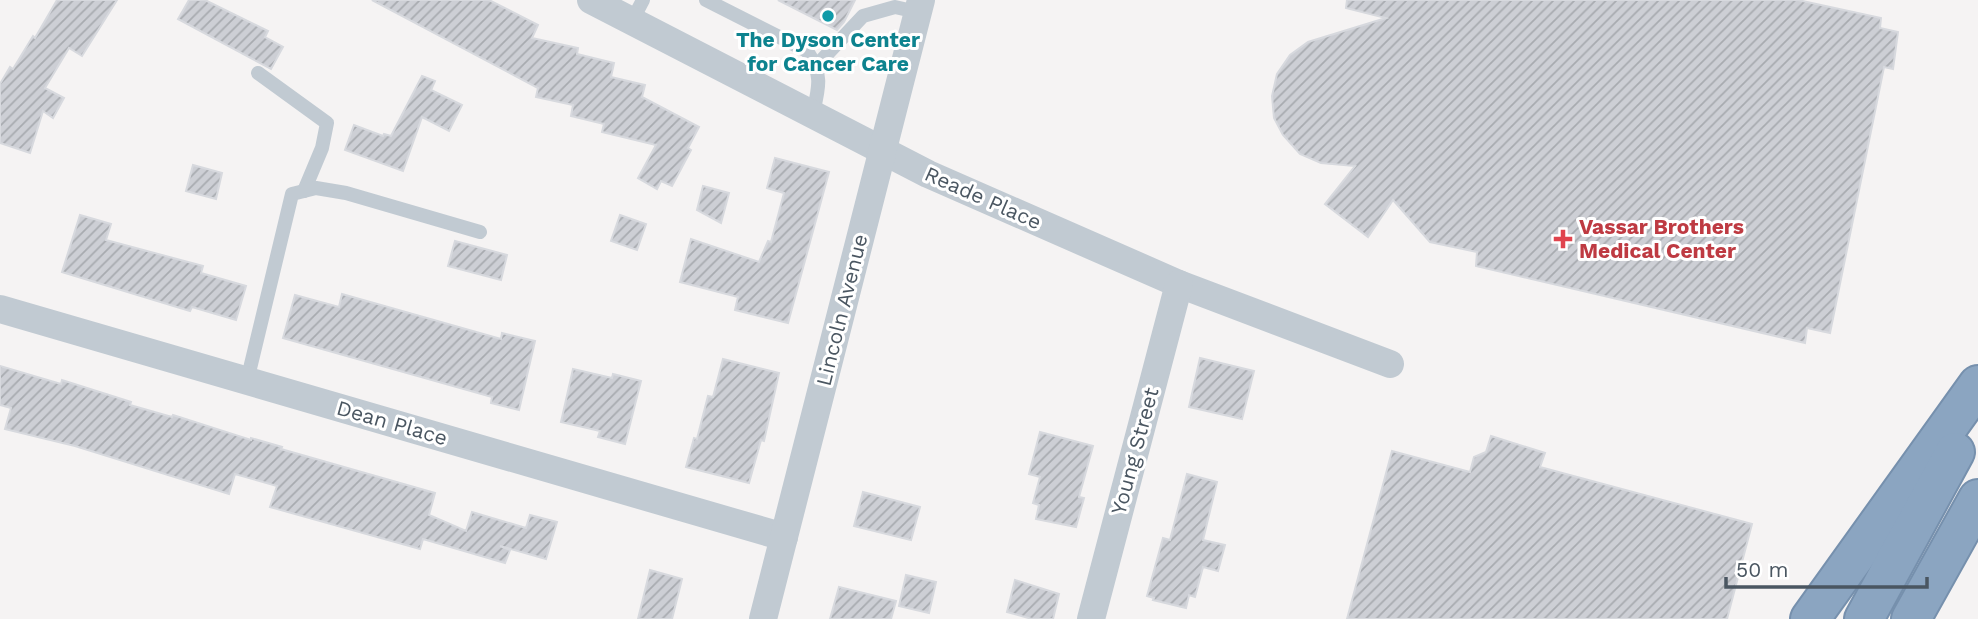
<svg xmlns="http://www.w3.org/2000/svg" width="1978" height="619" font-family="'Work Sans',sans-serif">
<defs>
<pattern id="building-hatch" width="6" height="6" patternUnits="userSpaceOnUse" patternTransform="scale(1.75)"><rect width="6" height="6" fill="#cdcfd5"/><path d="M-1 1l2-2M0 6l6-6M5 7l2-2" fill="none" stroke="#a8abb0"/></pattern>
</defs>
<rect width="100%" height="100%" fill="#f5f3f3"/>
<g fill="url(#building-hatch)" stroke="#d7d9de" stroke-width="2">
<polygon points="57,0 117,0 82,56 69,48 45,88 64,98 53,118 43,111 30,153 0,143 0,84 10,67 13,69 33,36 35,38"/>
<polygon points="189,0 205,0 268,31 265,37 283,47 271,69 178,19"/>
<polygon points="372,0 489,0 538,25 532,38 578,48 577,54 614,63 611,77 645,85 642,97 699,127 688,148 691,150 672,186 661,181 657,189 638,178 656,145 602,132 604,124 571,116 573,105 536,97 538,88"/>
<polygon points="778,0 855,0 844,22 837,30"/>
<polygon points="1347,0 1798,0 1881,18 1880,28 1898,32 1893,69 1884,67 1830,333 1807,328 1805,343 1476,266 1477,252 1430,242 1393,200 1368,237 1325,204 1355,166 1321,163 1300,154 1283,135 1274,118 1272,96 1277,74 1290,55 1308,42 1386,18 1346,8"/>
<polygon points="422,76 435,81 431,90 462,105 449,131 422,117 403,171 345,150 354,125 383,136 384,134 391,136"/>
<polygon points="775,158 829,172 788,323 735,310 738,297 680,282 691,239 759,262 768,241 771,242 784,193 767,188"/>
<polygon points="193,165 222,173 216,199 186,191"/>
<polygon points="703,186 729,193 721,223 697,210"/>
<polygon points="80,215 111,224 106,240 203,266 201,273 246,286 236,320 192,307 190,311 62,272"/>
<polygon points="620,215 646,224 637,250 611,241"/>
<polygon points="455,241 507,255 501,280 448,266"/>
<polygon points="342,294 501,339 502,333 535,341 519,410 491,403 492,397 283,338 295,295 339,307"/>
<polygon points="1200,358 1254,371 1242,419 1189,407"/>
<polygon points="723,359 779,373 764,441 761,440 749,483 686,467 694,438 697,439 708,396 713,397"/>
<polygon points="0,366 61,384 62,380 131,402 130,405 172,417 173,415 251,440 251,438 282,447 281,449 435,493 429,515 466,531 472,512 526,528 530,515 557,522 546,559 500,546 510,550 505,563 423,539 420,549 270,507 277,486 235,474 229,494 75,446 5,429 11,408 0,405"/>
<polygon points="573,369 612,378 613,374 641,381 625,444 598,437 600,431 561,422"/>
<polygon points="1040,432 1093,446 1079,497 1084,498 1076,527 1036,519 1039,505 1033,503 1040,477 1029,474"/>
<polygon points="1491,436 1545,453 1540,467 1752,524 1727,619 1347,619 1392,451 1470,472 1474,457 1486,452"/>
<polygon points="1187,474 1217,482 1203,540 1225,545 1218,571 1203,567 1195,597 1189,595 1186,608 1153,600 1154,598 1147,596 1163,538 1170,540"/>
<polygon points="863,492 920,507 911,540 854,526"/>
<polygon points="650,570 682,579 672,619 638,619"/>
<polygon points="906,575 936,582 929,613 899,606"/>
<polygon points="1015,580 1059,594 1053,619 1032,619 1007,612"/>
<polygon points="839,587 896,601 891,619 830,619"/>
</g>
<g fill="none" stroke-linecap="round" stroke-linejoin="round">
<defs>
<g id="motorway">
<polyline points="1810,619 1978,385"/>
<polyline points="1864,619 1955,452"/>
<polyline points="1911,619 1978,499"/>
</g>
</defs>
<use href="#motorway" stroke="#7690ad" stroke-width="42"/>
<g stroke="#c1cad2" stroke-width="14">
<path d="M706 0 807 51C823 75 819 87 813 113"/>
<polyline points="632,21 643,0"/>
<polyline points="817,65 863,16 895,7 917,12"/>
<polyline points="258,73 327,123 322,148 304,191"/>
<polyline points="247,381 292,194 316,188 346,193 480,232"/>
</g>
<g stroke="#c1cad2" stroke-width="28">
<polyline points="591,0 928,174 1179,284 1390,364"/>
<polyline points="0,309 784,537"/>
<polyline points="763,619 921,0"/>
<polyline points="1091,619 1179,284"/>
</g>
<use href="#motorway" stroke="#8ba5c1" stroke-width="38"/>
</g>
<circle fill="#0f9aa8" stroke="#fff" stroke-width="2.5" cx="828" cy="16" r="7"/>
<path fill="#e0444e" stroke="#fff" stroke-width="2.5" d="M1559.5 228.5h7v7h7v7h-7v7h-7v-7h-7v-7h7z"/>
<g text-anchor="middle" stroke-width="6" stroke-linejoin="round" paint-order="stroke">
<g font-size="21" font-weight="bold" fill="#0d838f" stroke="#fff">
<text x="828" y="47">The Dyson Center<tspan x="828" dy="24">for Cancer Care</tspan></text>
</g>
<g font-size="21" fill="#4a5661" stroke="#fff">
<text transform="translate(983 198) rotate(24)" y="7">Reade Place</text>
<text transform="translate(842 310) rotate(-76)" y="7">Lincoln Avenue</text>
<text transform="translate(392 423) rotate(16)" y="7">Dean Place</text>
<text transform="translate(1135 451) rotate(-75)" y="7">Young Street</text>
</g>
<g font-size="21" font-weight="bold" fill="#be3a42" stroke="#fff" text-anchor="start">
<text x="1579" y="234">Vassar Brothers<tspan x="1579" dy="24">Medical Center</tspan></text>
</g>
</g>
<path d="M1726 577v10h201v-10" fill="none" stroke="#4a5661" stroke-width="3.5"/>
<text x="1736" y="577" font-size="21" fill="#4a5661" stroke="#ffffff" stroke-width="5" paint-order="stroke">50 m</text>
</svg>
